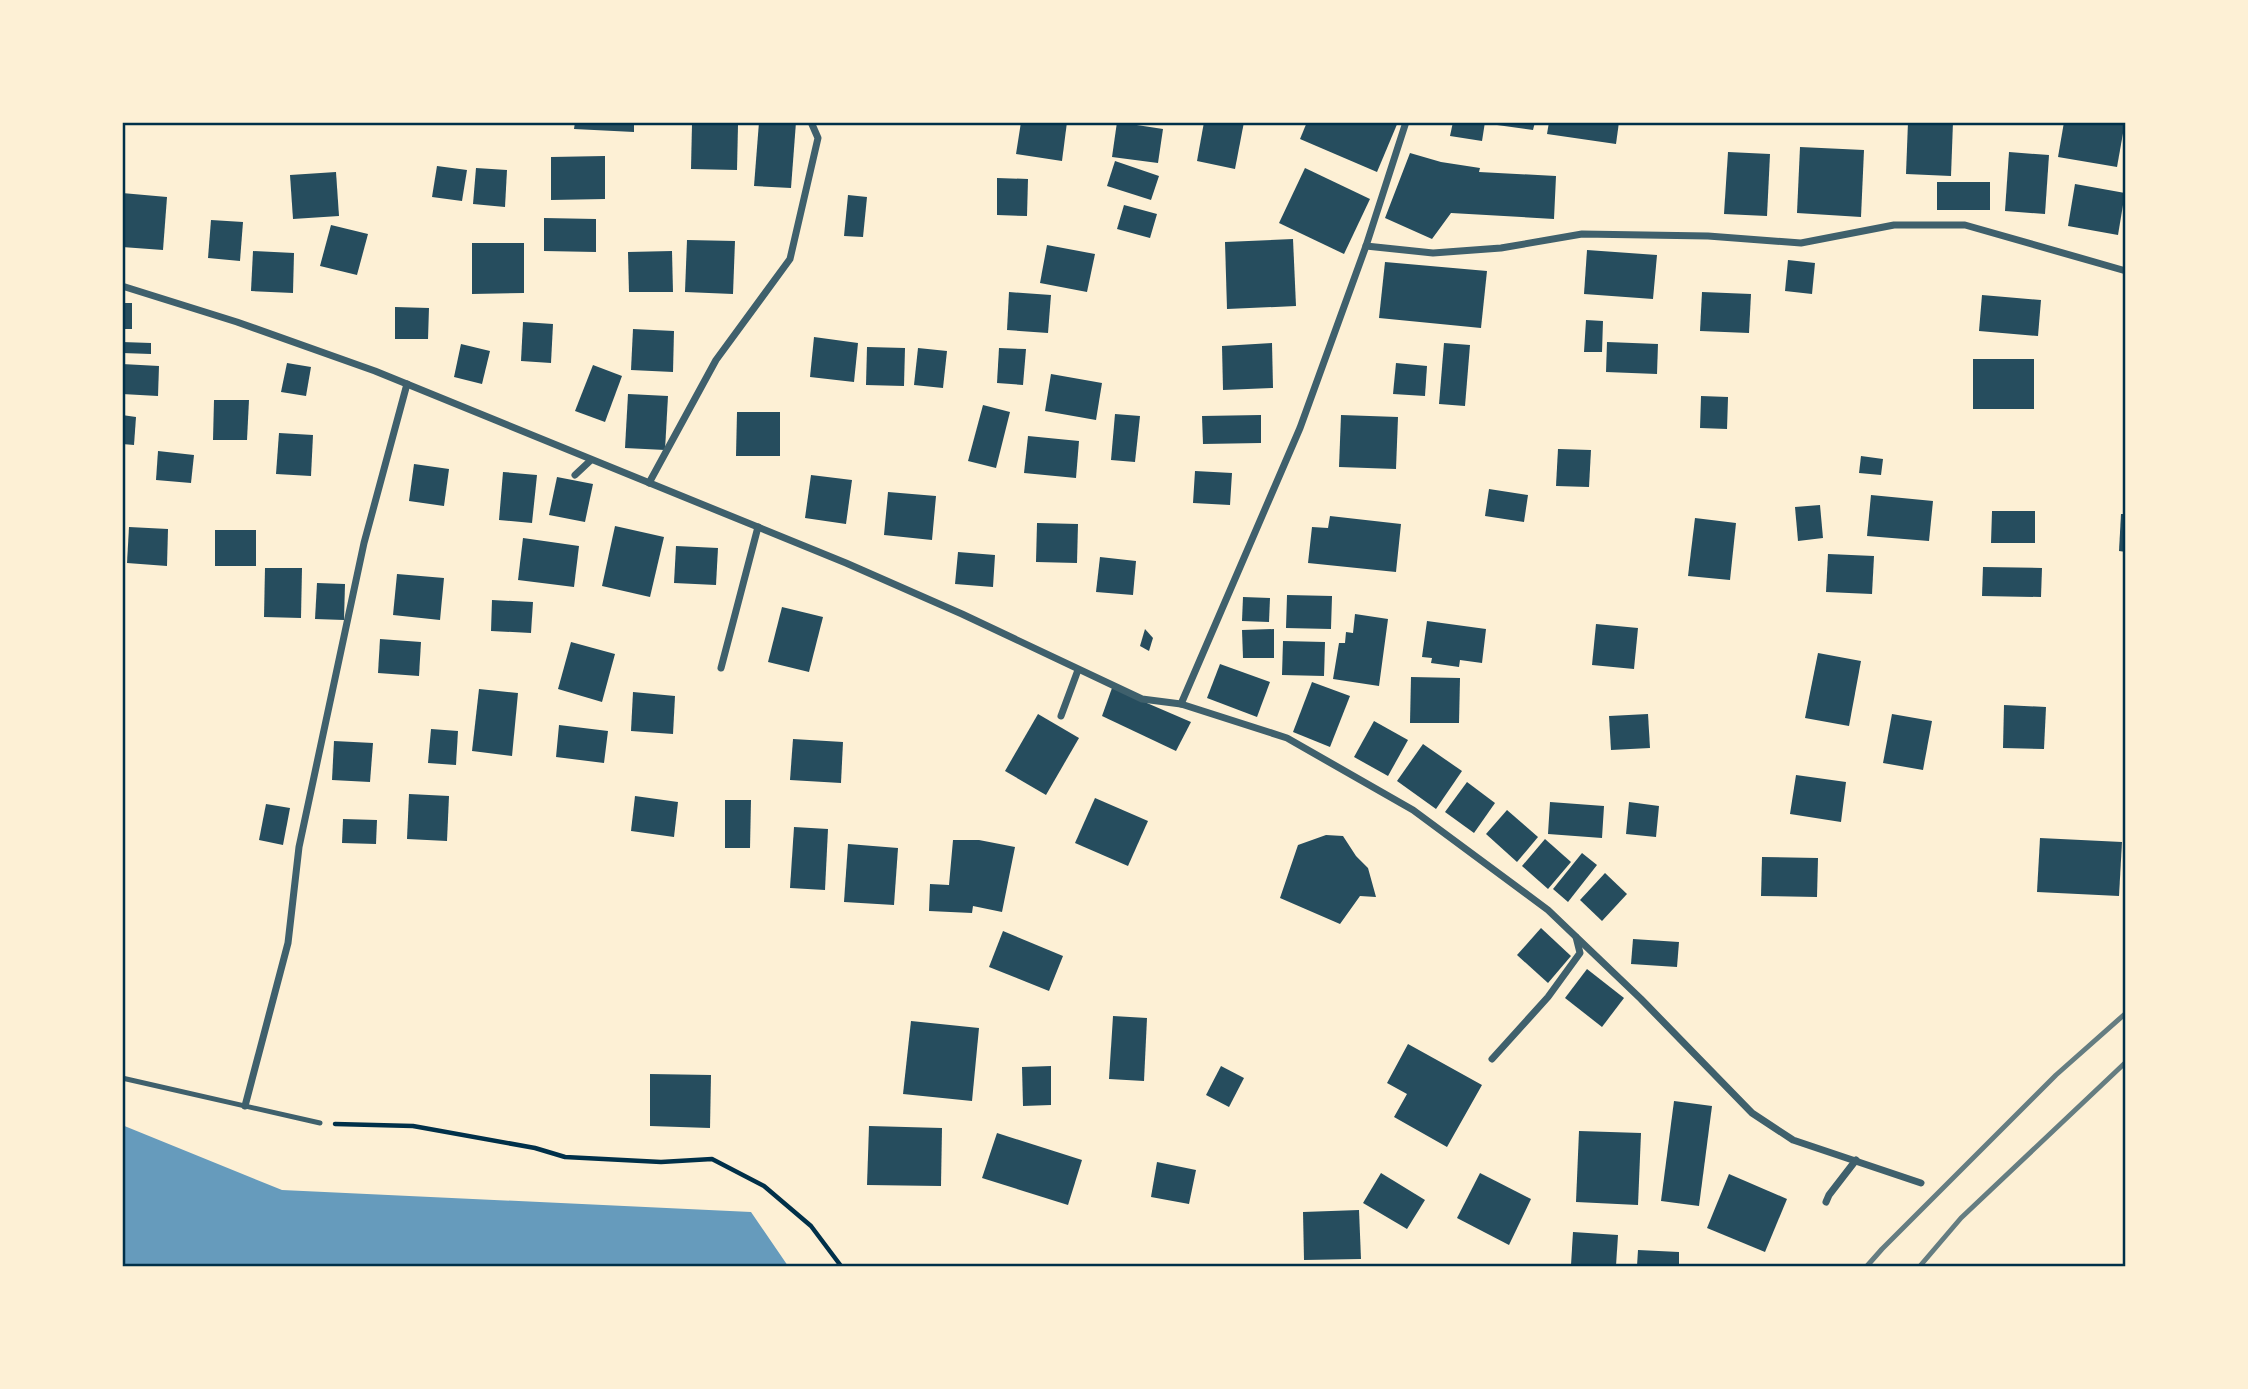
<svg xmlns="http://www.w3.org/2000/svg" width="2248" height="1389" font-family="'Roboto Condensed',sans-serif">
<rect width="100%" height="100%" fill="#fdf0d5"/>
<polygon fill="#669bbc" points="122,1125 282,1190 751,1212 788,1266 123,1266"/>
<g fill="#264d5e">
<polygon points="575,122 634,122 634,132 574,129"/>
<polygon points="759,122 796,122 791,188 754,186"/>
<polygon points="1021,122 1067,122 1062,161 1016,154"/>
<polygon points="1117,122 1163,129 1158,163 1112,157"/>
<polygon points="1204,122 1244,122 1235,169 1197,161"/>
<polygon points="1307,122 1398,122 1377,172 1300,139"/>
<polygon points="1453,122 1485,122 1482,141 1450,136"/>
<polygon points="1497,122 1535,122 1533,130 1497,125"/>
<polygon points="1549,122 1619,122 1616,144 1547,134"/>
<polygon points="1908,122 1953,122 1951,176 1906,174"/>
<polygon points="2064,122 2125,122 2117,167 2058,157"/>
<polygon points="692,124 738,125 737,170 691,169"/>
<polygon points="1800,147 1864,150 1861,217 1797,213"/>
<polygon points="1728,152 1770,154 1767,216 1724,214"/>
<polygon points="2009,152 2049,155 2045,214 2005,211"/>
<polygon points="1410,153 1441,162 1480,168 1479,172 1556,176 1554,219 1451,213 1432,239 1385,218"/>
<polygon points="605,156 605,199 551,200 551,157"/>
<polygon points="1115,161 1159,176 1151,200 1107,186"/>
<polygon points="437,166 467,170 462,201 432,197"/>
<polygon points="476,168 507,170 505,207 473,204"/>
<polygon points="1305,168 1370,199 1344,254 1279,223"/>
<polygon points="336,172 339,216 293,219 290,175"/>
<polygon points="997,178 1028,179 1027,216 997,215"/>
<rect x="1937" y="182" width="53" height="28"/>
<polygon points="2075,184 2125,193 2118,235 2068,226"/>
<polygon points="122,193 167,197 163,250 122,247"/>
<polygon points="848,195 867,197 863,237 844,236"/>
<polygon points="1124,205 1157,214 1150,238 1117,229"/>
<polygon points="544,218 596,219 596,252 544,251"/>
<polygon points="211,220 243,222 240,261 208,258"/>
<polygon points="331,225 368,234 357,275 320,266"/>
<polygon points="1293,239 1296,306 1227,309 1225,242"/>
<polygon points="687,240 735,241 733,294 685,292"/>
<polygon points="472,243 524,243 524,293 472,294"/>
<polygon points="1047,245 1095,254 1087,292 1040,283"/>
<polygon points="1587,250 1657,255 1653,299 1584,294"/>
<polygon points="253,251 294,253 293,293 251,291"/>
<polygon points="672,251 673,292 629,292 628,252"/>
<polygon points="1788,260 1815,263 1812,294 1785,291"/>
<polygon points="1385,262 1487,271 1481,328 1379,318"/>
<polygon points="1009,292 1051,295 1048,333 1007,330"/>
<polygon points="1702,292 1751,294 1749,333 1700,331"/>
<polygon points="1982,295 2041,300 2038,336 1979,331"/>
<rect x="122" y="303" width="10" height="26"/>
<polygon points="395,307 429,308 428,339 395,339"/>
<polygon points="1586,320 1603,321 1602,352 1584,352"/>
<polygon points="523,322 553,324 551,363 521,361"/>
<polygon points="633,329 674,331 673,372 631,370"/>
<polygon points="814,337 858,343 854,382 810,377"/>
<polygon points="122,342 151,343 151,354 122,353"/>
<polygon points="1607,342 1658,344 1657,374 1606,372"/>
<polygon points="1272,343 1273,388 1223,390 1222,346"/>
<polygon points="1444,343 1470,345 1465,406 1439,404"/>
<polygon points="461,344 490,351 482,384 454,377"/>
<polygon points="867,347 905,348 904,386 866,385"/>
<polygon points="918,348 947,351 943,388 914,385"/>
<polygon points="999,348 1026,349 1023,385 997,383"/>
<rect x="1973" y="359" width="61" height="50"/>
<polygon points="287,363 311,367 306,396 281,392"/>
<polygon points="1396,363 1427,366 1425,396 1393,394"/>
<polygon points="122,364 159,366 158,396 122,394"/>
<polygon points="593,365 622,376 605,422 575,411"/>
<polygon points="1051,374 1102,383 1096,420 1045,411"/>
<polygon points="628,394 668,396 665,450 625,448"/>
<polygon points="1701,396 1728,397 1727,429 1700,428"/>
<polygon points="214,400 249,400 247,440 213,440"/>
<polygon points="983,405 1010,412 996,468 968,461"/>
<polygon points="737,412 780,412 780,456 736,456"/>
<polygon points="1115,414 1140,416 1135,462 1111,460"/>
<polygon points="122,415 136,417 134,445 122,444"/>
<polygon points="1261,415 1261,443 1203,444 1202,416"/>
<polygon points="1341,415 1398,417 1396,469 1339,467"/>
<polygon points="279,433 313,435 311,476 276,474"/>
<polygon points="1028,436 1079,441 1076,478 1024,473"/>
<polygon points="1558,449 1591,450 1589,487 1556,486"/>
<polygon points="158,451 194,455 191,483 156,480"/>
<polygon points="1861,456 1883,459 1881,475 1859,473"/>
<polygon points="414,464 449,469 444,506 409,501"/>
<polygon points="1195,471 1232,473 1230,505 1193,503"/>
<polygon points="503,472 537,475 532,523 499,520"/>
<polygon points="811,475 852,480 846,524 805,518"/>
<polygon points="557,477 593,484 585,522 549,515"/>
<polygon points="1489,489 1528,495 1524,522 1485,516"/>
<polygon points="888,492 936,496 932,540 884,535"/>
<polygon points="1871,495 1933,501 1929,541 1867,536"/>
<polygon points="1820,505 1823,538 1798,541 1795,507"/>
<polygon points="1992,511 2035,511 2035,543 1991,543"/>
<polygon points="2121,514 2126,514 2126,552 2119,551"/>
<polygon points="1330,516 1401,524 1396,572 1308,563 1312,527 1328,528"/>
<polygon points="1695,518 1736,523 1730,580 1688,576"/>
<polygon points="1037,523 1078,524 1077,563 1036,562"/>
<polygon points="615,526 664,537 650,597 602,586"/>
<polygon points="129,527 168,529 167,566 127,563"/>
<rect x="215" y="530" width="41" height="36"/>
<polygon points="523,538 579,546 574,587 518,580"/>
<polygon points="676,546 718,548 716,585 674,583"/>
<polygon points="958,552 995,555 993,587 955,584"/>
<polygon points="1828,554 1874,556 1872,594 1826,592"/>
<polygon points="1100,557 1136,561 1133,595 1096,592"/>
<polygon points="1983,567 2042,568 2041,597 1982,596"/>
<polygon points="265,568 302,568 301,618 264,617"/>
<polygon points="397,574 444,578 440,620 393,615"/>
<polygon points="317,583 345,584 344,620 315,619"/>
<polygon points="1287,595 1332,596 1331,629 1286,628"/>
<polygon points="1243,597 1270,598 1269,622 1242,621"/>
<polygon points="492,600 533,602 531,633 491,631"/>
<polygon points="782,607 823,617 809,672 768,662"/>
<polygon points="1355,614 1388,619 1379,686 1333,679 1339,643 1345,643 1346,632 1353,633"/>
<polygon points="1427,621 1486,629 1482,663 1460,660 1459,667 1431,663 1432,658 1422,657"/>
<polygon points="1596,624 1638,628 1634,669 1592,665"/>
<polygon points="1145,629 1153,638 1149,651 1140,646"/>
<polygon points="1274,629 1274,658 1243,658 1242,630"/>
<polygon points="380,639 421,642 419,676 378,673"/>
<polygon points="1283,641 1325,642 1324,676 1282,675"/>
<polygon points="571,642 615,654 602,702 558,689"/>
<polygon points="1818,653 1861,661 1849,726 1805,718"/>
<polygon points="1220,664 1270,682 1257,717 1207,698"/>
<polygon points="1411,677 1460,678 1459,723 1410,723"/>
<polygon points="1312,682 1350,696 1330,747 1293,732"/>
<polygon points="1112,688 1191,722 1176,751 1102,716"/>
<polygon points="479,689 518,693 512,756 472,751"/>
<polygon points="633,692 675,696 673,734 631,731"/>
<polygon points="2004,705 2046,707 2044,749 2003,748"/>
<polygon points="1038,714 1079,738 1046,795 1005,771"/>
<polygon points="1648,714 1650,748 1611,750 1609,716"/>
<polygon points="1892,714 1932,721 1923,770 1883,763"/>
<polygon points="1374,721 1408,740 1388,776 1354,757"/>
<polygon points="559,725 608,731 604,763 556,757"/>
<polygon points="431,729 458,731 456,765 428,763"/>
<polygon points="793,739 843,742 841,783 790,780"/>
<polygon points="334,741 373,743 370,782 332,780"/>
<polygon points="1423,744 1462,771 1436,809 1397,781"/>
<polygon points="1796,775 1846,782 1841,822 1790,814"/>
<polygon points="1467,782 1495,803 1474,833 1445,812"/>
<polygon points="409,794 449,796 447,841 407,839"/>
<polygon points="635,796 678,802 674,837 631,831"/>
<polygon points="1095,798 1148,821 1128,866 1075,843"/>
<polygon points="725,800 751,800 750,848 725,848"/>
<polygon points="1550,802 1604,806 1602,838 1548,834"/>
<polygon points="1629,802 1659,806 1656,837 1626,834"/>
<polygon points="266,804 290,808 283,845 259,840"/>
<polygon points="1507,810 1538,837 1517,862 1486,834"/>
<polygon points="343,819 377,820 376,844 342,843"/>
<polygon points="794,827 828,829 825,890 790,888"/>
<polygon points="1326,835 1343,836 1356,856 1368,868 1376,897 1360,896 1340,924 1280,898 1298,845"/>
<polygon points="2040,838 2122,842 2119,896 2037,892"/>
<polygon points="1545,839 1571,862 1548,889 1522,866"/>
<polygon points="953,840 979,840 1015,847 1002,912 973,906 972,913 929,911 930,884 949,885"/>
<polygon points="848,844 898,848 894,905 844,902"/>
<polygon points="1582,853 1597,865 1568,902 1553,889"/>
<polygon points="1762,857 1818,858 1817,897 1761,896"/>
<polygon points="1605,873 1627,894 1602,921 1580,900"/>
<polygon points="1541,928 1571,956 1548,983 1517,955"/>
<polygon points="1003,931 1063,956 1049,991 989,967"/>
<polygon points="1633,939 1679,942 1677,967 1631,964"/>
<polygon points="1587,969 1624,998 1602,1027 1565,998"/>
<polygon points="1113,1016 1147,1018 1144,1081 1109,1079"/>
<polygon points="911,1021 979,1028 972,1101 903,1094"/>
<polygon points="1408,1044 1482,1085 1447,1147 1394,1117 1407,1094 1387,1083"/>
<polygon points="1051,1066 1051,1105 1023,1106 1022,1067"/>
<polygon points="1221,1066 1244,1078 1229,1107 1206,1095"/>
<polygon points="650,1074 711,1075 710,1128 650,1126"/>
<polygon points="1674,1101 1712,1106 1699,1206 1661,1201"/>
<polygon points="869,1126 942,1128 941,1186 867,1185"/>
<polygon points="1579,1131 1641,1133 1638,1205 1576,1202"/>
<polygon points="997,1133 1082,1160 1068,1205 982,1178"/>
<polygon points="1157,1162 1196,1170 1189,1204 1151,1197"/>
<polygon points="1381,1173 1425,1200 1407,1229 1363,1203"/>
<polygon points="1480,1173 1531,1199 1509,1245 1457,1218"/>
<polygon points="1729,1174 1787,1199 1765,1252 1707,1228"/>
<polygon points="1359,1210 1361,1259 1304,1260 1303,1212"/>
<polygon points="1573,1232 1618,1235 1616,1266 1571,1265"/>
<polygon points="1638,1250 1679,1252 1679,1266 1637,1266"/>
</g>
<g fill="none" stroke-linecap="round" stroke-linejoin="round">
<polyline stroke="#003049" stroke-width="4.5" points="335,1124 413,1126 535,1148 565,1157 661,1162 712,1159 764,1186 811,1226 841,1266"/>
<polyline stroke="#3f606c" stroke-width="5" points="122,1078 320,1123"/>
<g stroke="#3f606c" stroke-width="7">
<polyline points="1366,246 1433,253 1501,248 1582,234 1708,236 1801,243 1894,225 1965,225 2126,271"/>
<polyline points="122,286 237,322 375,371 846,563 962,614 1142,699 1181,704 1287,738 1413,810 1548,910 1641,999 1752,1113 1793,1140 1921,1183"/>
<polyline points="575,475 591,460"/>
<polyline points="649,483 716,360 790,259 818,138 811,122"/>
<polyline points="721,668 758,527"/>
<polyline points="1181,704 1300,428 1366,246 1406,122"/>
<polyline points="1061,716 1078,670"/>
<polyline points="1492,1059 1548,997 1580,953 1576,937"/>
<polyline points="245,1106 288,943 299,847 364,543 407,384"/>
<polyline points="1826,1202 1829,1195 1856,1160"/>
</g>
<g stroke="#657d81" stroke-width="5">
<polyline points="1867,1266 1882,1249 2056,1075 2126,1013"/>
<polyline points="1920,1266 1961,1218 2126,1062"/>
</g>
</g>
<rect width="2248" height="1389" fill="none" stroke="#fdf0d5" stroke-width="248"/>
<rect x="124" y="124" width="2000" height="1141" fill="none" stroke="#003049" stroke-width="2.5"/>
</svg>
